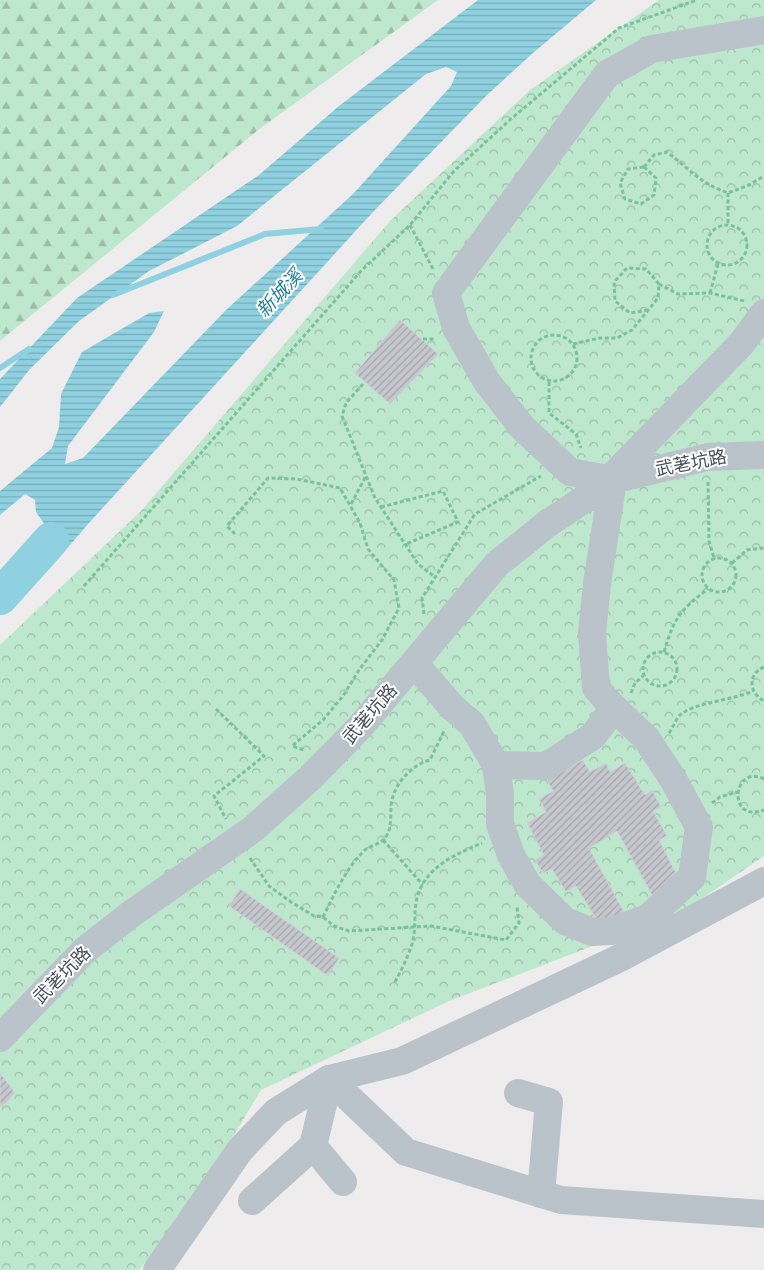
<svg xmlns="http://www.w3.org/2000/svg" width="764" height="1270" font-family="'DM Sans','Noto Sans TC',sans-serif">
<defs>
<pattern id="forest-firs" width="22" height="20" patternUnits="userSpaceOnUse" patternTransform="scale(1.25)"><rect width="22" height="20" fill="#bee8cd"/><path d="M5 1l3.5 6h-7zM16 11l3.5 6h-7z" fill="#9cbea9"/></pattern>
<pattern id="park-crowns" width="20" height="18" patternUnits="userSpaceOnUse" patternTransform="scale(1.25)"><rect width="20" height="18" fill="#bee8cd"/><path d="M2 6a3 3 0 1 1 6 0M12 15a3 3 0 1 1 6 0" fill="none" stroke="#9cbea9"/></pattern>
<pattern id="water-rules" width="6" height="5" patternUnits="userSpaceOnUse" patternTransform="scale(1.25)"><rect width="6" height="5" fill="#8fd1e0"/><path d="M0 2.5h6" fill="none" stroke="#77acb8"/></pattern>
<pattern id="building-hatch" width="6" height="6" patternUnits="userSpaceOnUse" patternTransform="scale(1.25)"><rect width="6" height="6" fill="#c7c8ce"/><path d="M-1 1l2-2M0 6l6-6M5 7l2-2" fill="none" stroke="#a3a5aa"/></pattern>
</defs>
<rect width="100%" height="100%" fill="#eeecec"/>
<polygon fill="url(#forest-firs)" points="0,0 438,0 258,130 0,341"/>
<polygon fill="url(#park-crowns)" points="659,0 764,0 764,856 684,911 449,1001 261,1090 192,1205 139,1270 0,1270 0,645 141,511 391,220 530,90"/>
<polygon fill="url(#water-rules)" points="478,0 596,0 533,53 487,95 372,213 89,523 51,567 23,580 11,574 27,545 45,525 36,512 35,500 25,494 0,515 0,491 52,448 59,427 61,394 82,352 149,313 164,311 154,332 68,446 65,464 83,458 226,310 353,194 451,86 457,72 446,67 426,74 237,226 149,271 79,321 30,369 0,407 0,379 77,298 259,175 339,106"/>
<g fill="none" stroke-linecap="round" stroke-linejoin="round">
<g stroke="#8fd1e0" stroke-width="6">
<polyline points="113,295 265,234 321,229"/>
<polyline points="0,368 29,349"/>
</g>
<polyline stroke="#8fd1e0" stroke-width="36" points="0,597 51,540"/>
</g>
<g fill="url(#building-hatch)" stroke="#d0d2d7">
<polygon points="400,320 438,354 390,404 355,373"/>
<polygon points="583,760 590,772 606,763 610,772 625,763 645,795 652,790 661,807 653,811 667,836 659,840 679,879 652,895 617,831 589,848 624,912 600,925 576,886 566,892 552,869 543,873 535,860 544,855 527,823 546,812 539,799 553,791 547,780"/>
<polygon points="240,889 339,958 328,976 229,906"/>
<polygon points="0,1073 15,1093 2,1107 0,1106"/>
</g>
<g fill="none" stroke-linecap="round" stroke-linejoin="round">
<g stroke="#7ac29d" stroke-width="3" stroke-dasharray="4 2.5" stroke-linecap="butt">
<path d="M644 167 654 155 667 152C691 170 698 182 728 193L749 185 764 176"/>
<polygon points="644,167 656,178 654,195 641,204 625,199 620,183 628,169"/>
<polyline points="728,193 728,224"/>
<polyline points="410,225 434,271"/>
<circle cx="727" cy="245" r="20"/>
<polyline points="659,284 678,294 710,293 744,301"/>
<polyline points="710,293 718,264"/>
<circle cx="554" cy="358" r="23"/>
<polyline points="423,339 435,339"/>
<polyline points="573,344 600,338 617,338 632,330 658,298 659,284 646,269 627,268 614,282 615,301 630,313 649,310"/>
<polyline points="549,382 549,413 576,434 581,448"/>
<polyline points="363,384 346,403 342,416 375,498 418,564 435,577"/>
<polyline points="708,482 709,541 714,558"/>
<polyline points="351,504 366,476"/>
<polyline points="381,507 443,491 458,522 406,544"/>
<polyline points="235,534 227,526 268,478 297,479 340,488 360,523 368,549 394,580 399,608 382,640 359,670 343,696 323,720 292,746 304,750"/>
<circle cx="719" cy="575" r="17"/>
<polyline points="732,563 747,550 764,548"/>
<polyline points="84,586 361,271 410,225 454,171 511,119 619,28 697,0"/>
<polyline points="424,614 422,598 475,514 541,476"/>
<circle cx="660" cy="669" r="17"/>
<path d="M664 652C674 618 680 610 708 589"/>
<path d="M764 667C747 674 749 693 764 701"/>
<polyline points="631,693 635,683 643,676"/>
<polyline points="216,709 264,756 214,796 226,819"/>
<path d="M669 733C673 728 675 721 679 716 691 703 734 700 753 691"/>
<path d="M764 779C733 763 726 824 764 810"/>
<polyline points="712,803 720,797 737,792"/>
<polyline points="383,840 423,885"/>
<polyline points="250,858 269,886 291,902 314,916 323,917 334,926 349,931 431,926 506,940 519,923 517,907"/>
<path d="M323 917C334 895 345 870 363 852 368 846 378 845 383 840 395 829 388 810 393 796 398 780 414 764 430 760L445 729"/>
<path d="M395 982C401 971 407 959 411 947 417 931 413 914 417 898 425 867 456 854 482 843"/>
</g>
<g stroke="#bbc3ca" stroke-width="28">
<polyline points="613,480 610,479 741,344 764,313"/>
<polyline points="414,663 453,708 472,724 496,765 546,766 593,736 614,708"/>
<polyline points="496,765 500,794 500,824 511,855 527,884 565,921 592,932 612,931 648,918 692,877 699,827 673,779 646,738 614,708 596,688 592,633 597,584 613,480 570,472 522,427 487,382 456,328 446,293 607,74 652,49 764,30"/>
<polyline points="0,1038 85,950 131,914 253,829 311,777 360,727 497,564 547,524 613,480 708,457 764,455"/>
<polyline points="329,1079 406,1152 561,1200 764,1214"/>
<polyline points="518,1093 549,1102 541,1194"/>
<polyline points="313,1146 343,1182"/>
<polyline points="252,1201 313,1146 329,1079"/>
<polyline points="157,1270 240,1150 276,1112 329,1079 402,1061 624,956 764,881"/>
</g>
</g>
<g text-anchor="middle" stroke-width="4" stroke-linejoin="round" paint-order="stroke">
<g font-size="18" fill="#464f57" stroke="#fff">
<text transform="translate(691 463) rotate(-11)" y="6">武荖坑路</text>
<text transform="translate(370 714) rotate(-49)" y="6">武荖坑路</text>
<text transform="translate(62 975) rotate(-45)" y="6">武荖坑路</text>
</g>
<g font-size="19" font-style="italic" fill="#1c7d94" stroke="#fff">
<text transform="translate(279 293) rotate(-47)" y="7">新城溪</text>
</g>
</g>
</svg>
